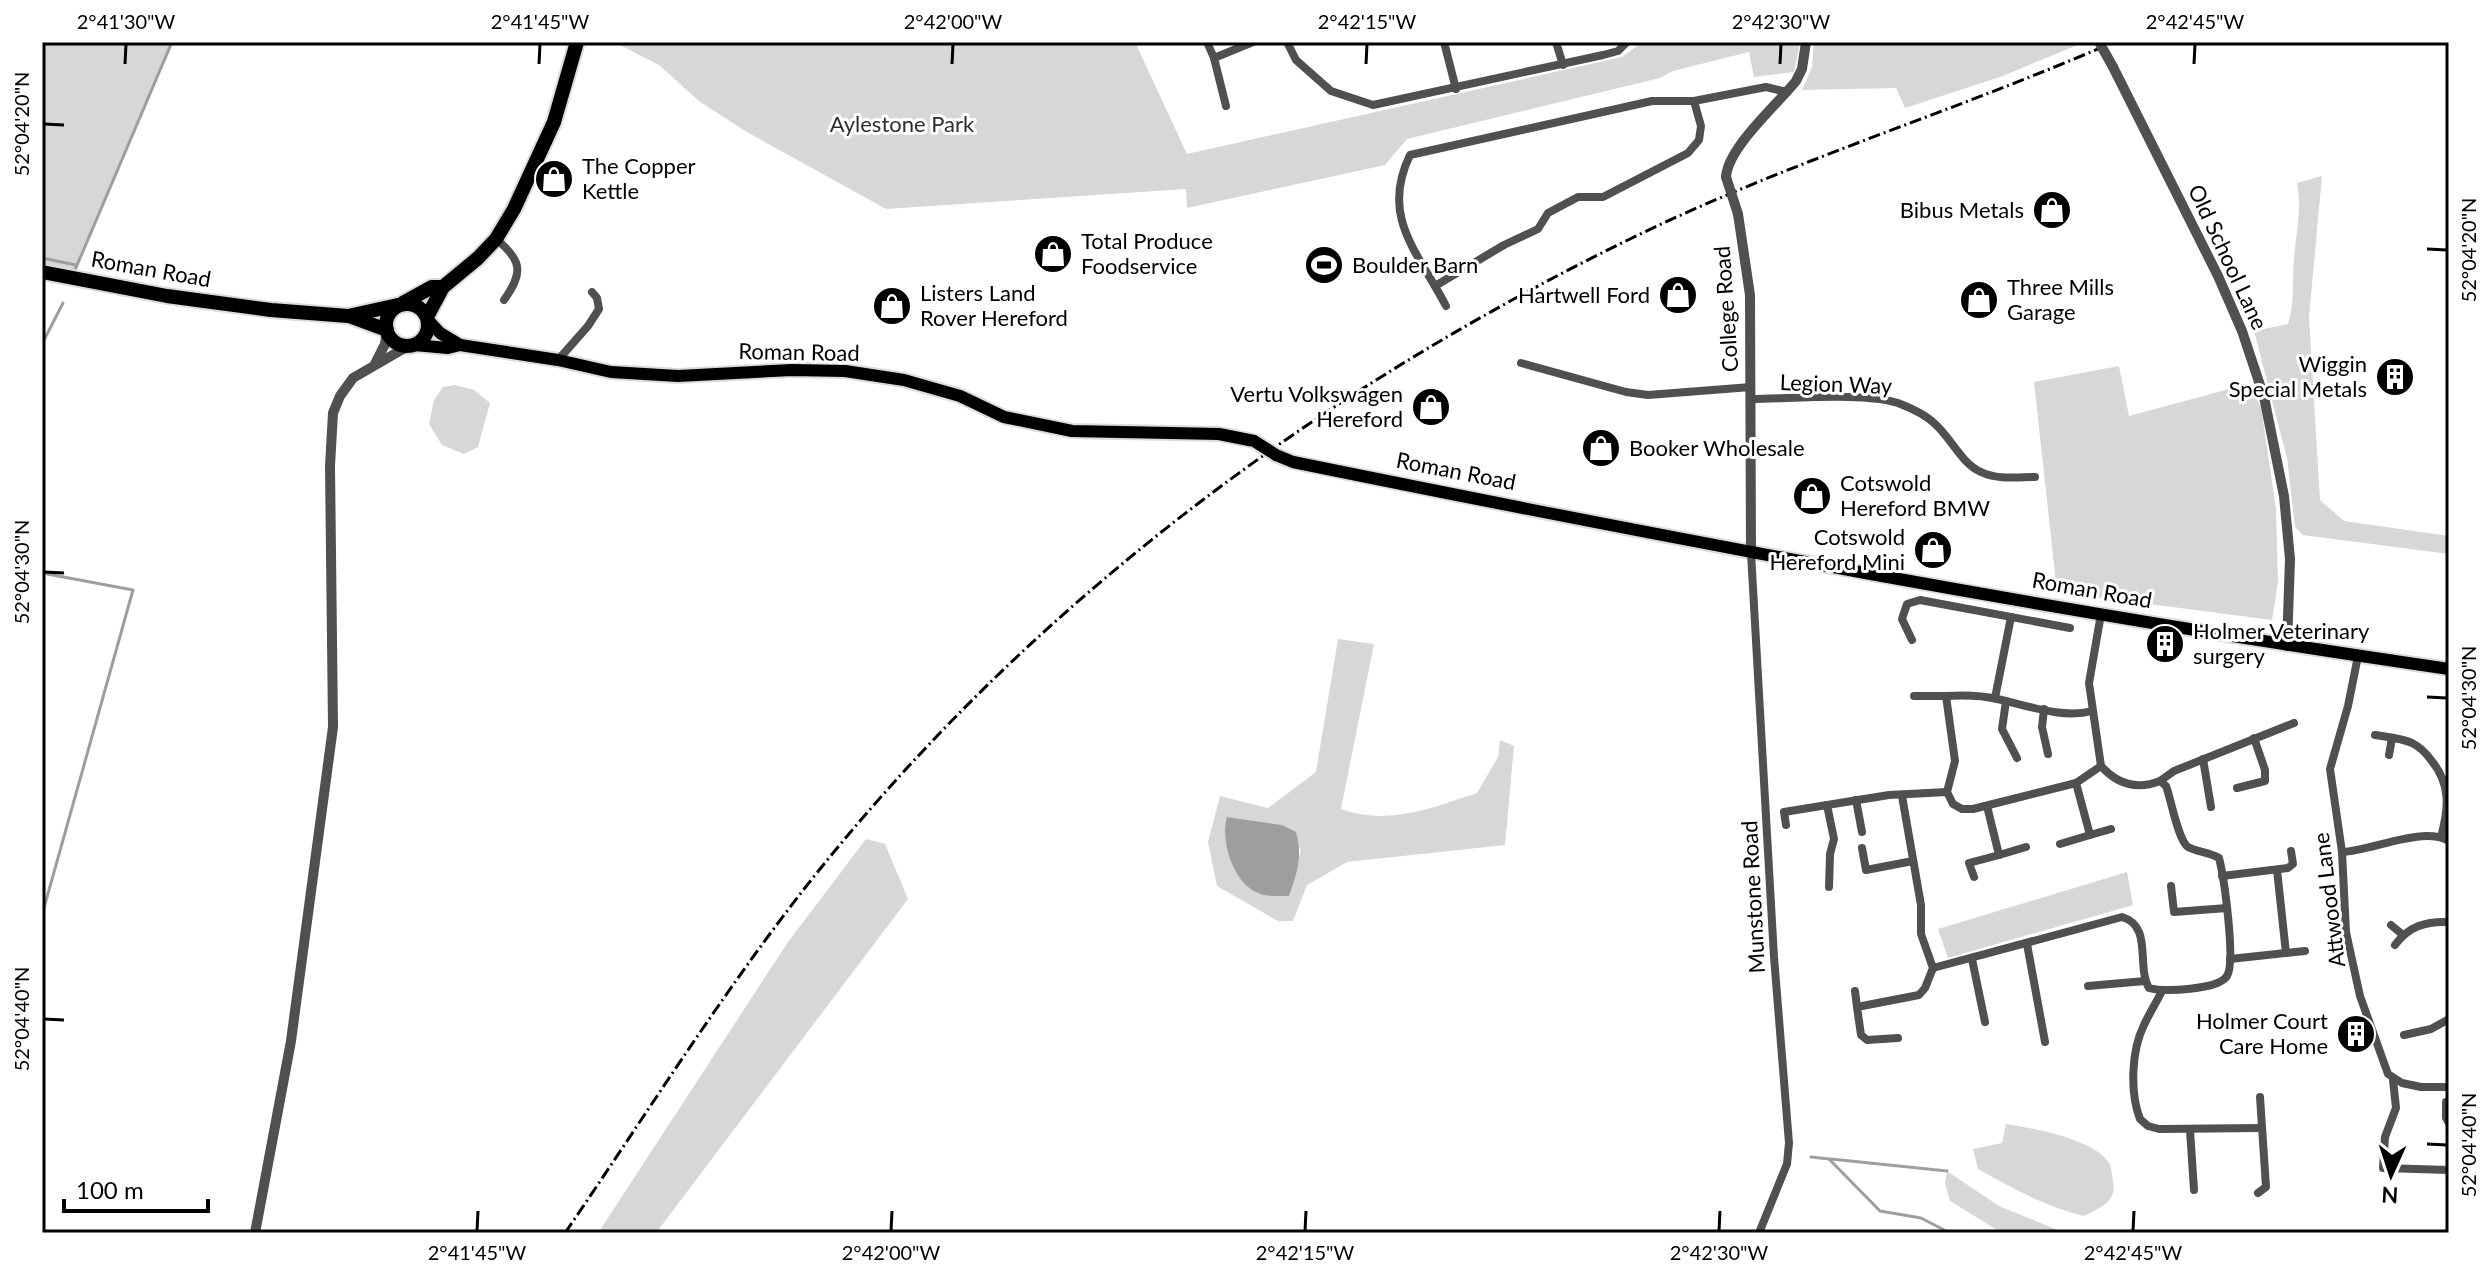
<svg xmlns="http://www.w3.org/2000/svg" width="2491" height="1275" font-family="Lato,sans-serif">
<rect width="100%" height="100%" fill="#fff"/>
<g fill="#d7d7d7" fill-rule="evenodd">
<polygon points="42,42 172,42 75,270 42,264"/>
<polygon points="614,42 1135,42 1187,154 1622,57 1643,42 1800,42 1794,72 1754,77 1749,52 1673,71 1660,78 1407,139 1385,165 1187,208 1186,189 886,209 745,131 699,101 659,65"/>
<polygon points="1814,42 2085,42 2000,77 1905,108 1896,88 1802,90 1812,67"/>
<path d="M2322 176 2309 317 2320 500 2344 521 2449 536V554L2303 535 2295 527 2287 458 2254 331 2288 324C2295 303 2292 281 2294 260 2296 231 2302 212 2297 183Z"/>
<polygon points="2119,366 2129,416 2248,384 2261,407 2276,509 2278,582 2272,620 2057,592 2034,382"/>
<polygon points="455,385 474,390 490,403 478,447 464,454 442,445 429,424 434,400 443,387"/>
<path d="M1338 639 1374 644 1341 809C1389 826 1431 808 1477 793L1498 757 1500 740 1514 746 1505 845 1347 862 1307 885 1293 921H1278L1217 886 1208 842 1220 796 1268 808 1316 772ZM1227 817 1282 825 1301 850 1289 896Z"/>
<polygon points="866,839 885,844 908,899 656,1233 598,1233 788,942"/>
<polygon points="2127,872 2133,905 1948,958 1938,929"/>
<path d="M2006 1124C2032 1128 2094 1139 2109 1163 2112 1168 2112 1177 2113 1182 2117 1202 2100 1208 2084 1216 2046 1207 2012 1188 1978 1169L1973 1149 2002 1143Z"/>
<polygon points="1947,1171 1999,1206 2065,1233 2002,1233 1950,1201 1945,1183"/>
</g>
<path fill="#9e9e9e" d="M1227 817 1282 825 1296 832C1303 858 1297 872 1289 896 1280 896 1266 897 1258 893 1233 883 1220 840 1227 817Z"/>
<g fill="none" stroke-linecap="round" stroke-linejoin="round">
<g stroke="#9e9e9e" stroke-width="3">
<polyline points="42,258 76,265"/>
<polyline points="75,270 172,42"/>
<polyline points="42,344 63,303"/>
<polyline points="42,573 133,590 42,915"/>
<polyline points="1811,1157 1829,1159 1880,1211 1921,1218 1950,1233"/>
<polyline points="1831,1159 1947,1171"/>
</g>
<defs>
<g id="primary">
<polyline points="428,320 440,333 460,345 558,360 611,372 678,376 792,370 845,371 904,380 960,396 1004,417 1072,431 1219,434 1254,441"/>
<polyline points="414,345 448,348 460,345"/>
<path d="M1276 455 1293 462C1676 540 2062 613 2449 669"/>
</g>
<g id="trunk">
<polyline points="42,272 167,296 271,310 348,316 398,305"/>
<polyline points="403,303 432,287 443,287"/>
<circle cx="407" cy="325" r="21"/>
<polyline points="349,316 387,330"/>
<polyline points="427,317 443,287 478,258 496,239 514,209 554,122 577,42"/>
</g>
</defs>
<use href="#primary" stroke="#dbdbdb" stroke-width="16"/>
<use href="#trunk" stroke="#dbdbdb" stroke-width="18"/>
<g stroke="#505050" stroke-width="8">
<polyline points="1207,42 1214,58"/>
<polyline points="1287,42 1296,60 1331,91 1373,105 1603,55 1618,51 1627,42"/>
<polyline points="1444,42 1456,89"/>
<polyline points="1556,42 1563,65"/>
<polyline points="1226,106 1214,58 1253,42"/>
<path d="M496 239C523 261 523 273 504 300"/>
<polyline points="1435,286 1504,245 1538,229 1548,213 1578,197 1603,197 1688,153 1699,140 1701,126 1694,101"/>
<path d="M1446 306C1418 252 1380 217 1410 155L1652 101H1694L1766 87 1787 92"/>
<polyline points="558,360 588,326 599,309 597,298 592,292"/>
<polyline points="1521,363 1626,392 1648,395 1751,387"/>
<path d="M1751 399C1789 399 1865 392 1898 403 1911 408 1925 414 1935 424 1951 438 1961 463 1981 472 1997 480 2018 477 2035 477"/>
<polyline points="1751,553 1774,957 1789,1143 1787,1164 1759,1233"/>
<polyline points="1912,640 1902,619 1907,604 1920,600 2070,628"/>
<polyline points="2358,656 2348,706 2330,769 2342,852 2346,932 2360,996 2388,1074 2402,1083 2421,1087 2449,1087"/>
<polyline points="1914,696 1946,696 1955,761 1947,792 1953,804 1962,809 1973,809 2076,783 2101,766"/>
<path d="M1946 696C1964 695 1980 695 1997 699 2026 705 2062 719 2092 711"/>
<polyline points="1995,698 2011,617"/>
<polyline points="2006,701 2002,729 2017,758"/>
<polyline points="2044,709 2042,727 2048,754"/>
<path d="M2375 735C2387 737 2401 738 2412 743 2420 747 2426 753 2431 760 2451 784 2449 808 2441 837"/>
<polyline points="2389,755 2392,738"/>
<polyline points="2203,759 2211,807"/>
<polyline points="2160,781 2174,771 2294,723"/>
<polyline points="2076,783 2090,835 2111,829"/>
<polyline points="2237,788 2265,781 2265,770 2254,738"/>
<path d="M1902 796 1921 905V934L1933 968 2122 917C2153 926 2136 966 2149 988 2164 992 2218 990 2227 976 2236 962 2224 877 2219 858 2209 852 2197 852 2188 847 2178 840 2171 799 2166 786L2160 781C2137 790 2118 785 2101 766L2089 683 2101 614"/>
<polyline points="1856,800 1862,832"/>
<polyline points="1827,805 1834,839 1830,854 1829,887"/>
<polyline points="1786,825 1784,812 1889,795 1947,792"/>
<polyline points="2060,844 2090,835"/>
<polyline points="1862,848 1866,870 1913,861"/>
<path d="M2342 852C2374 850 2422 826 2449 841"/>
<polyline points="1999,855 2026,847"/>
<polyline points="2277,870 2286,953"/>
<polyline points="2222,876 2288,868 2293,864 2291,851"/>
<polyline points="1974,877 1969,863 1999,855 1987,806"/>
<polyline points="2171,886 2174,912 2227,908"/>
<polyline points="2391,925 2403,935"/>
<polyline points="2027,944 2045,1042"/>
<path d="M2395 945C2409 926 2426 921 2449 922"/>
<polyline points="1972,959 1985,1022"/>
<polyline points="2230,959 2305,951"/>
<polyline points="2088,986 2145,981"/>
<polyline points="1855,991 1857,1007"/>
<path d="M2162 991C2156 1003 2149 1014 2144 1025 2131 1051 2130 1093 2140 1119L2148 1126 2159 1129 2262 1128"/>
<polyline points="2404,1035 2431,1029 2449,1019"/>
<polyline points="1898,1038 1867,1040 1861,1035 1857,1007 1919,995 1925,988 1933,968"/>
<polyline points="2393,1080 2396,1108 2385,1137 2383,1168 2449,1170"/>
<polyline points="2446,1102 2446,1118 2449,1123"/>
<polyline points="2190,1130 2194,1190"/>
<polyline points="2258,1193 2266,1187 2260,1097"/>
</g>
<g stroke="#505050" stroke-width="10">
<polyline points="2113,67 2218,276 2242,331 2264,397 2284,496 2290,559 2287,646"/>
<path d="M1726 177C1728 147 1777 105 1796 81L1802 69 1806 42"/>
<polyline points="1738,214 1750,295 1751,553"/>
<polyline points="375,364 385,344 387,332"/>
<polyline points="255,1233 291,1041 333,727 330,466 333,413 340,396 353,378 410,345"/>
</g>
<use href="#primary" stroke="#000" stroke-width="12"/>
<use href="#trunk" stroke="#000" stroke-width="14"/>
<path stroke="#000" stroke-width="3" stroke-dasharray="12 4 2 4" stroke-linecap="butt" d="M565 1233C646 1115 723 991 812 879 1031 604 1316 392 1630 239 1787 162 1954 112 2114 42"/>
<defs>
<polyline id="primary-bridge" points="1254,441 1276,455"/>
</defs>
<use href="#primary-bridge" stroke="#dbdbdb" stroke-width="16" stroke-linecap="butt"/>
<g stroke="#505050" stroke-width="10">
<polyline points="2099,42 2113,67"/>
<polyline points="1726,177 1738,214"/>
</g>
<use href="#primary-bridge" stroke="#000" stroke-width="12"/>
</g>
<path fill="none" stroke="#000" stroke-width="3" d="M125 64 126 44M539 64 540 44M952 64 953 44M1366 64 1367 44M1780 64 1781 44M2194 64 2195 44M44 124 64 125M2427 249 2447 250M44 572 64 573M2427 697 2447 698M44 1019 64 1020M2427 1144 2447 1145M477 1231 478 1211M891 1231 892 1211M1305 1231 1306 1211M1719 1231 1720 1211M2133 1231 2134 1211"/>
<defs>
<symbol id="shop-disc" viewBox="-11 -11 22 22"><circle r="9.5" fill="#000" stroke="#fff"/><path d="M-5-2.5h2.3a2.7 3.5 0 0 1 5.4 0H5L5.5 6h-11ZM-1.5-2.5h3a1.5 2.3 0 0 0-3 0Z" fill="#fff"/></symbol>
<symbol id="stadium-disc" viewBox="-11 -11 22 22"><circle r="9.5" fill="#000" stroke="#fff"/><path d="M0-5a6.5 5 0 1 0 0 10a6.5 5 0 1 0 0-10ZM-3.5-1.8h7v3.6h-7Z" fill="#fff"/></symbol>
<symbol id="building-disc" viewBox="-11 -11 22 22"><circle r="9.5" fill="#000" stroke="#fff"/><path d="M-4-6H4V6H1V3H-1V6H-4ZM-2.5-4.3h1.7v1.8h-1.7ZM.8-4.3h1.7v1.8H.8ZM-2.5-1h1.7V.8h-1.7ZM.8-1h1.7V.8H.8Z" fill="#fff"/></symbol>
</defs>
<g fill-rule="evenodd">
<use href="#shop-disc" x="532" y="157" width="44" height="44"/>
<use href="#shop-disc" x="2030" y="188" width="44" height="44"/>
<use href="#shop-disc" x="1031" y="232" width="44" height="44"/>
<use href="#stadium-disc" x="1302" y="243" width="44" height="44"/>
<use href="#shop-disc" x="1656" y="273" width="44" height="44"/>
<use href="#shop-disc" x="1957" y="278" width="44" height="44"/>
<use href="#shop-disc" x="870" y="284" width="44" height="44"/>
<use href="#building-disc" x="2373" y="355" width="44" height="44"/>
<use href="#shop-disc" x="1409" y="385" width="44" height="44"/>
<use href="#shop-disc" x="1579" y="426" width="44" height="44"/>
<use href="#shop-disc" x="1790" y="474" width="44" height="44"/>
<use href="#shop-disc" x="1911" y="528" width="44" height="44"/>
<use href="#building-disc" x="2143" y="622" width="44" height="44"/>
<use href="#building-disc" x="2334" y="1012" width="44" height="44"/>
</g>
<g text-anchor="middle" stroke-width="6" stroke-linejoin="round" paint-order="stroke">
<g font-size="22" fill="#2e2e2e" stroke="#fff">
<text x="902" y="132">Aylestone Park</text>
</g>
<g font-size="22" fill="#000" stroke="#fff" text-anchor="start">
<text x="582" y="174">The Copper<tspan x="582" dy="25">Kettle</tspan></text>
<text x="2024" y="218" text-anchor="end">Bibus Metals</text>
<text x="1081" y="249">Total Produce<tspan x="1081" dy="25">Foodservice</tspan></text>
<text x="1352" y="273">Boulder Barn</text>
<text x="2007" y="295">Three Mills<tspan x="2007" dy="25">Garage</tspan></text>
<text x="920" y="301">Listers Land<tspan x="920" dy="25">Rover Hereford</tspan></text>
<text x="1650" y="303" text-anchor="end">Hartwell Ford</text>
<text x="2367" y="372" text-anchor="end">Wiggin<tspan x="2367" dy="25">Special Metals</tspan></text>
<text x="1403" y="402" text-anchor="end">Vertu Volkswagen<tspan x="1403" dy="25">Hereford</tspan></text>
<text x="1629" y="456">Booker Wholesale</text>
<text x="1840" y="491">Cotswold<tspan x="1840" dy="25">Hereford BMW</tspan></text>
<text x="1905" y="545" text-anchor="end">Cotswold<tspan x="1905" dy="25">Hereford Mini</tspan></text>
<text x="2193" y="639">Holmer Veterinary<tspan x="2193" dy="25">surgery</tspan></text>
<text x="2328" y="1029" text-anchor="end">Holmer Court<tspan x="2328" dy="25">Care Home</tspan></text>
</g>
<g font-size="22" fill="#000" stroke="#fff">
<text transform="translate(2228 257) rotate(65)" y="8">Old School Lane</text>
<text transform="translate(151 269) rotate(10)" y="8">Roman Road</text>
<text transform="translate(1726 309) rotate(-94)" y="8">College Road</text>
<text transform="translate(799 352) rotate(1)" y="8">Roman Road</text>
<text transform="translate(1836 384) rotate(2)" y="8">Legion Way</text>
<text transform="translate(1456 471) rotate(11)" y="8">Roman Road</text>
<text transform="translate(2092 590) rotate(10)" y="8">Roman Road</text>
<text transform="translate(1753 897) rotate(-93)" y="8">Munstone Road</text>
<text transform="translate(2329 900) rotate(-97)" y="8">Attwood Lane</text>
</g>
</g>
<rect width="2491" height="1275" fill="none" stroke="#ffffff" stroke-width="88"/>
<g transform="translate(2391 1175) rotate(183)" stroke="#ffffff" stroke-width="6" paint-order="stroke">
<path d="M0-6L14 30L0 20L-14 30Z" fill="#000000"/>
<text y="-12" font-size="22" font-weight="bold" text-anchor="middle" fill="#000000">N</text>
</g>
<path d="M64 1199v12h144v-12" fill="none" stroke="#000000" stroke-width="4"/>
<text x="76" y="1199" font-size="24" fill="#000000" stroke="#ffffff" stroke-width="6" paint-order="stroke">100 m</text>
<rect x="44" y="44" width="2403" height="1187" fill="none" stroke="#000" stroke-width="3"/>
<g font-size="20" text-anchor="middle" fill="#000">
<text x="126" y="29">2°41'30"W</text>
<text x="540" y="29">2°41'45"W</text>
<text x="953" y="29">2°42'00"W</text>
<text x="1367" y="29">2°42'15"W</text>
<text x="1781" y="29">2°42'30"W</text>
<text x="2195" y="29">2°42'45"W</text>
<text transform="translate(22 124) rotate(-90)" y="7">52°04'20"N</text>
<text transform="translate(2469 250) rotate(-90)" y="7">52°04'20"N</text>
<text transform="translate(22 572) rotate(-90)" y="7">52°04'30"N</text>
<text transform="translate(2469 698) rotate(-90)" y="7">52°04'30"N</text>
<text transform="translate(22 1019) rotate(-90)" y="7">52°04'40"N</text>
<text transform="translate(2469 1145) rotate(-90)" y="7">52°04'40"N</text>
<text x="477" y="1260">2°41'45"W</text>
<text x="891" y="1260">2°42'00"W</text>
<text x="1305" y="1260">2°42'15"W</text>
<text x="1719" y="1260">2°42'30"W</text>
<text x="2133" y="1260">2°42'45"W</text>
</g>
</svg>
